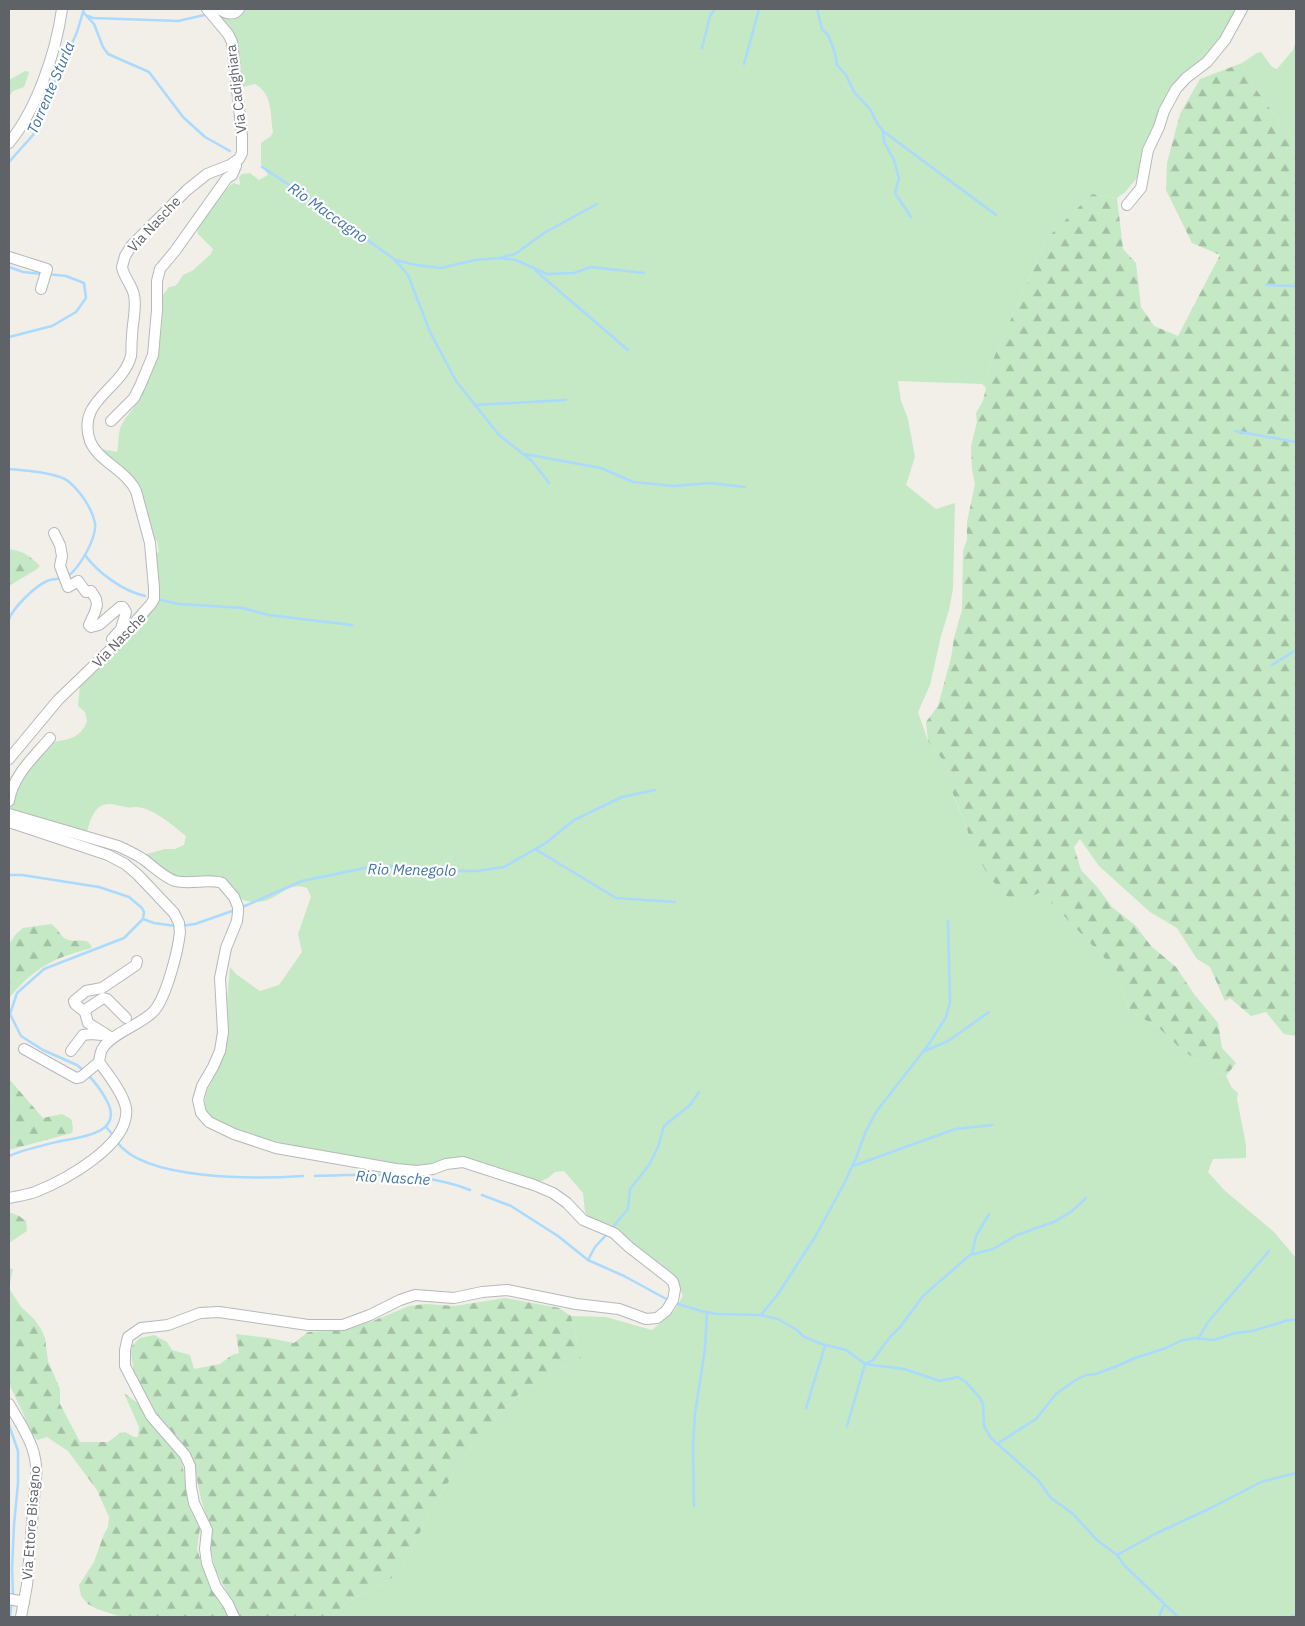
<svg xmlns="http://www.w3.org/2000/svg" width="1305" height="1626" font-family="'IBM Plex Sans',sans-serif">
<defs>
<pattern id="forest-firs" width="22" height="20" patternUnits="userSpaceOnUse" patternTransform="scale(1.25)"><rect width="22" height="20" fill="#c5e8c5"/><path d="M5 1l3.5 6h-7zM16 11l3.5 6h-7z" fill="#a3c0a4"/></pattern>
</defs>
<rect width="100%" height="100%" fill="#f1efe8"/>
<g fill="#c5e8c5">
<path d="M246 9H1241L1226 36 1201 63 1184 76 1139 176 1125 192 1117 198 1092 194 1047 238 982 384 898 381 901 401 908 419 915 457 906 485 936 509 955 503 953 589 949 610 941 636 930 685 918 712 928 741 942 759 952 776V793L967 828 970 842 980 858 1041 892 1117 971 1129 1010 1159 1028 1181 1049 1199 1062 1226 1076 1232 1088 1238 1093 1237 1099 1246 1145V1158L1213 1159 1208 1172 1224 1190 1274 1232 1296 1258V1617H331L346 1603 399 1574 432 1508 468 1451 522 1390 581 1358 571 1316 606 1317 652 1330 674 1311 683 1296 677 1282 611 1225 590 1220 585 1212 583 1193 564 1171 555 1172 548 1178 539 1182 467 1158H451L430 1165H407L289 1145 245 1132 215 1120 205 1110V1101L207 1091 226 1050 228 1031 227 1000 230 967 236 974 260 991 279 985 302 952 298 934 311 897 307 888C284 880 279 904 253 902 248 901 243 901 239 897 233 893 228 885 223 880L182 878 166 872 144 855 165 849H175L184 845 186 836C172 825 154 808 136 807 132 807 129 808 125 807 120 806 114 804 109 804 94 804 90 821 87 832L10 808 18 781 52 742C68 740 81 738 87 721L85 712 78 706 80 685 153 610 158 598 155 554 159 552 157 541 154 539 135 482 102 451V449L117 452C119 445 118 436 120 429 123 419 133 410 139 400 156 369 165 331 162 296L169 287 175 286 178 283 183 275 192 271 211 254 213 249 198 234 197 229C207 213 219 196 233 183L240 185 239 177 242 174 250 173 259 180 268 175 261 164V143L271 136 273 132C270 114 273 94 255 84L242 87 236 39 220 16 232 20 240 17Z"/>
<polygon points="1296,41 1296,140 1290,137 1253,85 1242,63 1257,53 1261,52 1272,67 1277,69 1293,50"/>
</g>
<g fill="url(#forest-firs)">
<polygon points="1242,63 1253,85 1290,137 1296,140 1296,1036 1284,1034 1266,1012 1251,1016 1230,998 1225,1001 1210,967 1197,959 1177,928 1150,912 1099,866 1080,839 1074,847 1081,870 1098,888 1112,907 1135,925 1151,946 1176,967 1194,994 1218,1023 1222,1048 1236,1063 1226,1076 1199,1062 1181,1049 1159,1028 1129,1010 1117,971 1041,892 1014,904 989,877 970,842 967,828 952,792 952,776 942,759 928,741 926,722 938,706 951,658 954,638 962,610 963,551 967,540 967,522 975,484 972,470 971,446 977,422 976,413 983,401 986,388 982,384 1047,238 1092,194 1117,198 1123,249 1136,263 1141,307 1154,326 1178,336 1220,255 1192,243 1166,190 1167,163 1180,114 1200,79"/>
<polygon points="25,71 27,71 29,73 24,87 13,91 9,97 9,79 11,79"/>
<path d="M9 549C23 551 30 556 40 566L37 569 9 586Z"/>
<path d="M51 924C58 928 60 936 66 939 75 944 88 935 92 948 53 958 35 967 9 998V944L16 934 23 928Z"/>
<polygon points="9,1079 43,1118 62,1114 71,1119 73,1128 72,1133 9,1150"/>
<polygon points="9,1212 19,1216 26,1221 27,1231 9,1243"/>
<polygon points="9,1268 13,1269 9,1288 21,1307 34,1319 41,1329 45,1338 48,1361 60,1389 60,1404 80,1442 108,1442 120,1433 125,1432 134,1437 138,1437 139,1427 124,1393 142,1406 149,1422 175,1450 182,1462 190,1509 200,1528 197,1549 203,1568 228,1617 121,1617 97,1609 88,1604 81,1596 79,1585 94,1562 104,1534 108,1527 109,1517 97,1490 68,1451 47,1437 37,1440 26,1424 24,1415 10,1386"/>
<polygon points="505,1298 559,1308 571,1316 581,1358 522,1390 468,1451 432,1508 399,1574 346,1603 331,1617 240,1617 216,1571 211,1552 211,1532 201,1499 195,1470 157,1415 134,1374 131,1353 132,1346 140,1338 154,1335 167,1342 172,1350 190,1355 194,1369 220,1364 232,1355 239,1353 236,1334 269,1338 294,1343 308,1332 345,1330 373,1321 409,1306 426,1304 455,1306"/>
</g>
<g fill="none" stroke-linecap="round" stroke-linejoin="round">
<g stroke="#aadaff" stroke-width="2.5">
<polyline points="817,9 822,29 828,35 835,53 837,65 846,75 854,92 870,109 877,123 883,131 884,142 894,160 899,178 895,193 911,217"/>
<polyline points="83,12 94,24 103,47 108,54 149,72 183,117 205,137 230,151"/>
<polyline points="88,16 93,18 178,21 209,14"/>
<polyline points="702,48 710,16 715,9"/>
<polyline points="744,64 759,9"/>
<polyline points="883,131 996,215"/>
<polyline points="9,162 33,135 45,104 77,32 84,9"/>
<polyline points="262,167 303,194 394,259 408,275 430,332 456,381 499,435 532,461 549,483"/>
<polyline points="503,257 515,254 544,233 597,204"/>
<polyline points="395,260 416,265 441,268 475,260 500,258 516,260 547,274 574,273 591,267 644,273"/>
<polyline points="9,267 23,272 42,274"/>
<polyline points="536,271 628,350"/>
<polyline points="1266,285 1296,286"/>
<polyline points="9,337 52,326 76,312 86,298 84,283 66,276 47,274"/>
<polyline points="476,405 566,400"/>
<polyline points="1235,431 1296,442"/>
<polyline points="524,454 601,468 633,482 674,486 710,483 745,487"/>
<path d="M9 469C23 470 57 473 68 481 80 491 92 508 95 523 97 538 80 567 68 576"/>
<path d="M85 555C98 573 123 591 145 596"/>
<polyline points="156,599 179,604 243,608 268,615 352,625"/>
<path d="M9 619C14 607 34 587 47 581 52 579 58 579 63 578"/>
<polyline points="1272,665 1296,650"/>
<polyline points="535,849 616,898 675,902"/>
<polyline points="9,875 22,875 99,887 129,897 142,908 144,912 143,919 124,938 44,969 17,993 10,1014 21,1036 43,1050 77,1065 84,1071"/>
<polyline points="240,908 302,881 375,866 405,866 425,871 477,871 504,867 546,843 574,820 622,797 655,790"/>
<polyline points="143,919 154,923 175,926"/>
<polyline points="181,926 195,924 235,910"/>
<polyline points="925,1051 948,1041 989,1012"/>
<polyline points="106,1127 113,1135"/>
<path d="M117 1142C145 1181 258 1179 303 1176"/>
<path d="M9 1156C25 1149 44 1145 61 1141 82 1137 122 1133 108 1103 102 1091 97 1084 88 1075"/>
<polyline points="853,1166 955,1129 992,1125"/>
<path d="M315 1176C365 1174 422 1171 470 1190"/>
<polyline points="482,1195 511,1206 558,1236 588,1260 624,1276 670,1301"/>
<polyline points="611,1229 628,1209 630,1189 649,1165 658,1147 664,1126 690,1105 699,1092"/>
<polyline points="972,1254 976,1236 989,1214"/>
<polyline points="588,1260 595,1247 608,1233"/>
<polyline points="675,1303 701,1311 717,1314 761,1315 778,1319 797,1330 804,1337 822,1344 846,1350 865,1364"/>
<polyline points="761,1315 778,1294 815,1237 844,1184 856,1158 866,1131 876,1112 929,1044 946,1017 950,1002 948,921"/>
<polyline points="1198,1339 1208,1322 1269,1251"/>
<polyline points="865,1364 904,1369 940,1381 958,1377 966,1382 980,1398 983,1404 984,1426 991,1438 1038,1480 1051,1498 1073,1514 1097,1540 1117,1555 1124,1565 1178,1617"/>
<polyline points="806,1408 825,1346"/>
<polyline points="9,1425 18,1451 18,1483 14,1525 12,1569 13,1596"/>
<polyline points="847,1426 865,1364 873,1360 890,1337 901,1326 923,1296 970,1255 993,1249 1017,1235 1056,1221 1072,1211 1086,1198"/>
<polyline points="997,1444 1036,1419 1056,1394 1074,1381 1086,1375 1096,1374 1117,1366 1135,1358 1166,1348 1180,1341 1194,1338 1214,1340 1235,1333 1253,1331 1285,1321 1296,1319"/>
<polyline points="694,1506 693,1446 695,1413 705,1349 707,1312"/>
<polyline points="1117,1555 1157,1533 1211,1508 1261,1482 1296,1473"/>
<polyline points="10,1617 12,1601"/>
<polyline points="1159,1617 1164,1605"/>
<polyline points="1290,1617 1296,1615"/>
</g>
<defs>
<g id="minor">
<path d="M219 9C226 14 234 16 239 9"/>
<path d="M9 143C37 109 56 52 62 9"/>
<polyline points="1127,205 1141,188 1148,150 1159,127 1164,111 1176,89 1186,78 1207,62 1225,40 1242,9"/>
<polyline points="9,257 47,269 41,289"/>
<polyline points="111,421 134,398 140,386 153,355 157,310 157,281 160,269 175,251 227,178 232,175 236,166 235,162"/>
<polyline points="54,533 60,545 62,556 60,566 68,587 78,581 86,592 91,591 96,599 97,605 95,612 89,625 91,627 99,625 120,607 123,607 126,612 121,629 112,639"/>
<path d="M9 759 58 700 112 648 151 604 154 599V588L150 543 136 491C126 470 98 461 90 441 76 400 122 390 131 356 132 350 131 344 132 337 132 324 137 308 134 295 132 285 124 278 122 267L125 256 132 245 187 190 207 174 230 165 239 159 242 153V136L232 42 228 34 207 9"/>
<path d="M9 801C13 775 34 757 50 738"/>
<path d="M9 814 118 846C127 850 135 854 143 859 153 866 163 877 175 881 191 885 207 878 222 883L234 897 238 907V912L237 921 226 948 220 978 223 1032 220 1051 213 1067 202 1086 198 1100 201 1113 209 1122 234 1134 276 1148 396 1169 417 1171 433 1169 446 1164 463 1162 534 1185 553 1193 567 1203 583 1220 614 1233 629 1247 669 1278 673 1282 675 1289 673 1300 666 1311 657 1318 646 1319 619 1309 576 1304 507 1290 482 1292 454 1298 415 1295 400 1300 370 1315 343 1325H308L219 1312 200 1313 168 1325 141 1328 128 1337 125 1350V1366L151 1416 185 1455 190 1466 191 1487 194 1503 207 1530 205 1549 207 1563 216 1587 228 1604 234 1617"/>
<path d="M9 822 108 855 125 864 138 875 174 913 179 923 180 932C178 951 166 999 153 1012 140 1025 111 1034 103 1048 100 1051 100 1058 99 1062 108 1074 123 1093 126 1108 131 1145 63 1181 35 1192 27 1195 17 1196 9 1198"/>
<polyline points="85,1012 75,1004 74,1001 86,991 102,988 136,965 137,961"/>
<polyline points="112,1038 88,1023 85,1012 88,1008 103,998 107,999 126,1018"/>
<polyline points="24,1049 76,1078 81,1077 99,1062"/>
<polyline points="71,1051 83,1035 91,1034 102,1035"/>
<path d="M9 1404C26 1433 41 1453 35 1487L27 1585 21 1617"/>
<polyline points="9,1599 24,1602"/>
</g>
</defs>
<use href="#minor" stroke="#b5b8bc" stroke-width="12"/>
<use href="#minor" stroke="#fff" stroke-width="10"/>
</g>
<g text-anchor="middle" stroke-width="4.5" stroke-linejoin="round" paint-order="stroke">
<g font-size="14" fill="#5f6368" stroke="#fff">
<text transform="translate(236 89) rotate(-97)" y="5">Via Cadighiara</text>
<text transform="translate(154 224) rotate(-47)" y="5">Via Nasche</text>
<text transform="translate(119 640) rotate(-46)" y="5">Via Nasche</text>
<text transform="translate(31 1523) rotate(-86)" y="5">Via Ettore Bisagno</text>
</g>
<g font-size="15" font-style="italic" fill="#4174aa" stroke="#fff">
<text transform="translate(51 88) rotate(-67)" y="5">Torrente Sturla</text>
<text transform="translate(328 213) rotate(35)" y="5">Rio Maccagno</text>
<text transform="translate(412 870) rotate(1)" y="5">Rio Menegolo</text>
<text transform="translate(393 1178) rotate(3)" y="5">Rio Nasche</text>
</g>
</g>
<rect width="1305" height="1626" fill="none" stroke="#5f6368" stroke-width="20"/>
</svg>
